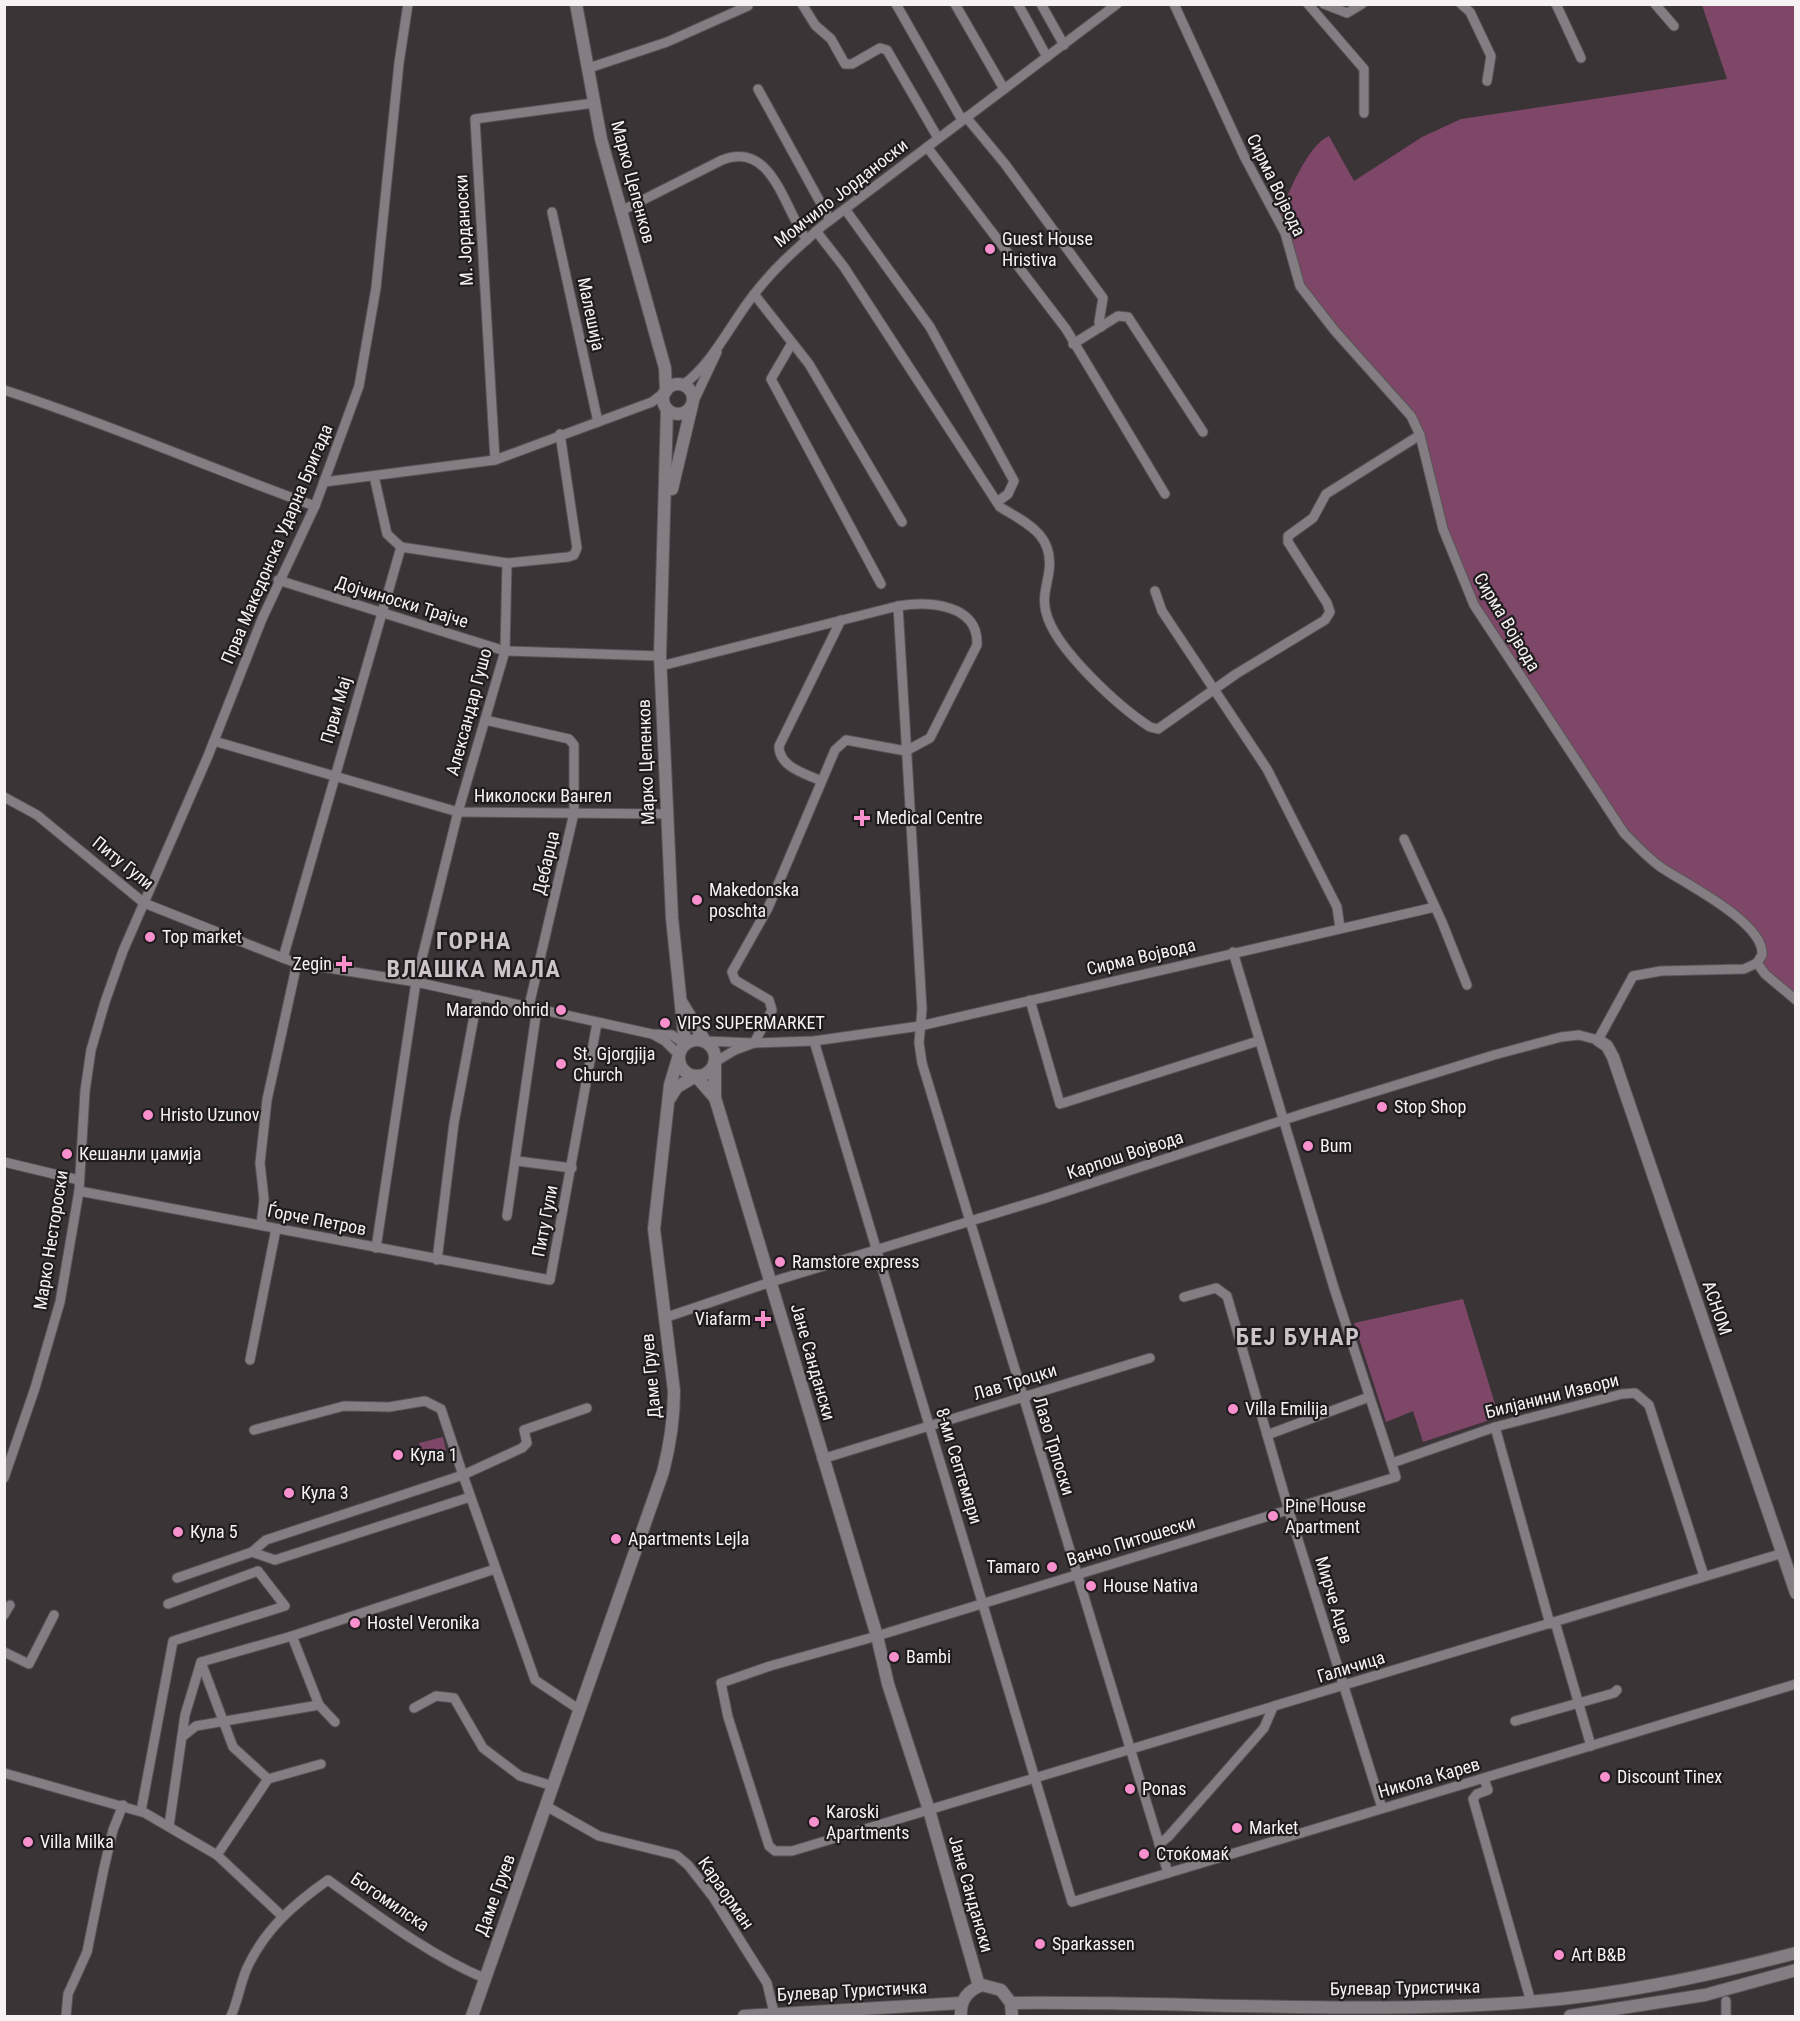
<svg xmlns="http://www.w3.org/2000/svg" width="1800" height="2021" font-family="'Roboto Condensed',sans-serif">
<rect width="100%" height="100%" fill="#3a3437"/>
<g fill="#7e4767">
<path d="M1702 5H1795V1000L1773 981 1760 959 1753 932 1676 877 1624 833 1461 578 1411 416 1300 286 1278 220C1286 198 1307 145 1329 136L1354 181 1422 137 1461 119 1727 79Z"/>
<polygon points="1463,1299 1499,1417 1423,1442 1413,1411 1386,1422 1354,1323"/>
<polygon points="443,1437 446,1450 422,1456 419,1443"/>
</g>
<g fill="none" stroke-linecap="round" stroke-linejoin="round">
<defs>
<g id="street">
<polyline points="802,4 815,25 831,39 845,64 852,64 880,48 887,50 938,138"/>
<polyline points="896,4 962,120"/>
<polyline points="955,4 1004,89"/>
<polyline points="1018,4 1047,57"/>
<polyline points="1041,4 1064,45"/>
<polyline points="1308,4 1364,69 1364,113"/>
<polyline points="1324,4 1347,13 1362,4"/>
<polyline points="1461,4 1470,12 1491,56 1487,81"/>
<polyline points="1556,4 1581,58"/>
<polyline points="1655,4 1674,26"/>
<polyline points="589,68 667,42 748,6"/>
<polyline points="758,89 830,220"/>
<polyline points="966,117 1005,164 1103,298 1099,322 1101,327"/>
<polyline points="927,147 1066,329 1165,494"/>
<polyline points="845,209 930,327 1014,481 1008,494 997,502"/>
<path d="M623 210 722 160C773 140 784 210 807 240"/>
<polyline points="552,212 598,422"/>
<path d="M816 231 844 267 1000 507C1026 523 1054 534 1049 571 1047 586 1042 597 1046 612 1054 648 1119 707 1150 727L1158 729 1236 674 1325 620 1330 612 1327 603 1288 542V536L1313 518 1326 494 1420 435"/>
<polyline points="754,294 809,364 902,522"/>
<polyline points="792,343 771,379 881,584"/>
<polyline points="1073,344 1118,316 1128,317 1203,432"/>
<path d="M683 385C713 363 730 325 752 297 772 270 796 249 821 227L1117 4"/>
<path d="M4 390C110 424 211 469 315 506"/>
<polyline points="692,405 717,352"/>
<polyline points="495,460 475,119 594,103"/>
<polyline points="324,482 495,460 652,402 666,391"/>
<polyline points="401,547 507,563"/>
<polyline points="278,580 505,651 660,656"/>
<polyline points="1155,591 1162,611 1267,769 1337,907 1340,928"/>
<polyline points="661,666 898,606 922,1009 919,1043 922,1063 1168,1873"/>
<polyline points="485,720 569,739 574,745 574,813 529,1006"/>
<polyline points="214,741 458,812 666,814"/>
<path d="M821 781C804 773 779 767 779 746L841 620"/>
<polyline points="4,797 37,815 144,903 283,958 297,963 416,982 652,1034 672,1035 685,1044"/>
<polyline points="1404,839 1442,922 1467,985"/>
<polyline points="1233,952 1334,1288 1396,1477 877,1636 770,1666 721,1683 728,1717 769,1846 775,1851 792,1851 1783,1553"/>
<polyline points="283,958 401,547 387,534 374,476"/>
<polyline points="1757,963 1765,974 1796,1000"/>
<polyline points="1030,1000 1060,1104 1258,1041"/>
<polyline points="654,1035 665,1041 679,1055"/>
<polyline points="705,1041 754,1043 814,1041 920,1026 1435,907"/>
<polyline points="814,1041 1072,1902 1796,1684"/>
<path d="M715 1062 735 1050 754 1043 772 1010 769 1000 735 980 732 972 768 908 835 750 846 740 906 751 930 738 977 645C979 604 929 601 898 606"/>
<polyline points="517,1161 572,1168"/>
<polyline points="4,1162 79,1180"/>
<polyline points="79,1191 550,1280 597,1023"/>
<polyline points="507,1216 537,1008"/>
<polyline points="261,1225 264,1199 260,1163 267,1100 297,963"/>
<polyline points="376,1248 416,982 458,812 505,651 507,563 568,557 574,555 577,548 560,434"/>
<polyline points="437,1260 454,1123 478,995"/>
<polyline points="1184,1297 1216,1288 1227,1296 1289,1511 1382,1808"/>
<path d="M664 1318 771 1282 1046 1198 1302 1114 1494 1055 1561 1037 1579 1035 1598 1040 1633 976 1661 971 1744 969 1757 963 1762 955C1765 923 1686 884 1662 868 1648 858 1636 845 1624 833L1474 605 1443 529 1420 435 1411 416 1335 331 1300 286 1285 233 1245 158 1174 4"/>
<polyline points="250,1360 276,1229"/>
<polyline points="1495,1427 1550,1624"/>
<polyline points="254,1430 344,1406 389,1407 425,1401 441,1409 463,1475 522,1448 527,1443 524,1430 587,1408"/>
<polyline points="1267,1435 1369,1397"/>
<polyline points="822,1459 1150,1358"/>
<polyline points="1392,1463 1495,1427 1622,1394 1635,1393 1649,1405 1704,1576"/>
<polyline points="4,1478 35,1388 60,1302 79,1191 85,1091 91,1050 105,1002 123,951 208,756 262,619 315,506 359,386 376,288 399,63 408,4"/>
<polyline points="252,1552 275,1560 470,1497"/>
<polyline points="177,1578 252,1552 266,1540 463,1475 535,1680 580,1710"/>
<polyline points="4,1615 10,1605"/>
<polyline points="1555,1622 1591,1746"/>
<polyline points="292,1636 319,1705 335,1722"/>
<polyline points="4,1652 29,1664 54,1615"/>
<polyline points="201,1662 233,1747 268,1779"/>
<polyline points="414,1708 436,1696 454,1698 483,1748 520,1776 553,1786"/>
<polyline points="1515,1721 1614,1693 1617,1690"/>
<polyline points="182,1737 196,1726 319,1705"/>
<polyline points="4,1773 145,1813 217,1855 282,1916"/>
<polyline points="1484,1779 1488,1790 1477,1794 1473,1799 1531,2002"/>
<polyline points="546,1806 599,1836 676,1855 688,1865 713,1897 767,1983 774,2013"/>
<polyline points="141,1811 173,1641 285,1606 258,1571 168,1604"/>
<polyline points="169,1826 185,1715 201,1662 292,1636 495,1569"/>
<polyline points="1159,1844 1168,1837 1264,1728 1273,1707"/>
<polyline points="217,1855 268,1779 321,1764"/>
<polyline points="66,2016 68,1994 87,1952 104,1868 113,1830 123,1805"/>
<path d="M231 2016C238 2001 240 1984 247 1968 265 1929 294 1904 328 1880 377 1915 429 1955 484 1978"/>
<polyline points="1726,2016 1726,2001"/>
</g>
<g id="secondary">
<polyline points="576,4 601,139 665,368 666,391"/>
<circle cx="678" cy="399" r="15"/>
<polyline points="667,409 660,656 672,918 685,1044"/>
<polyline points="672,489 692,405"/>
<polyline points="682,1003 705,1041"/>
<circle cx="697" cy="1058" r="18"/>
<polyline points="1598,1040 1607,1046 1613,1057 1796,1593"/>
<polyline points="715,1062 715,1098 719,1111 877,1636 888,1684 929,1810 979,1986"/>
<polyline points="670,1098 677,1087 696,1076 715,1098"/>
<path d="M1011 2003C1183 2001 1356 2015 1528 2002 1619 1995 1707 1976 1796 1953"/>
<path d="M472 2016 663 1472C670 1445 674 1419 674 1391L654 1229 670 1085 679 1055"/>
<polyline points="744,2016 961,2003"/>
<path d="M961 2016C960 2000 967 1991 982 1985L1001 1990 1011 2003 1012 2016"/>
<polyline points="1570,2016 1705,1995 1796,1970"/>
</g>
</defs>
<use href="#street" stroke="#585356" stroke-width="11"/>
<use href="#secondary" stroke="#585356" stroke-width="14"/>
<use href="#street" stroke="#847d81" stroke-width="9"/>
<use href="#secondary" stroke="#847d81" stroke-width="12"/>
</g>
<g fill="#f790cd" stroke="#1f1c1e" stroke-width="2">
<circle cx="990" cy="249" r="6"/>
<path d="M859 809h6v6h6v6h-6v6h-6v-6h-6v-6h6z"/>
<circle cx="697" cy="900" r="6"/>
<circle cx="150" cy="937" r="6"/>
<path d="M341 955h6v6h6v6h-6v6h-6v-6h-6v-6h6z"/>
<circle cx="561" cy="1010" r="6"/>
<circle cx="665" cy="1023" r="6"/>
<circle cx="561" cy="1064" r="6"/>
<circle cx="1382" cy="1107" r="6"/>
<circle cx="148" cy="1115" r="6"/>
<circle cx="1308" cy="1146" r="6"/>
<circle cx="67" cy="1154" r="6"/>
<circle cx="780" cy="1262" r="6"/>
<path d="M760 1310h6v6h6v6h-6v6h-6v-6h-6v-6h6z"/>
<circle cx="1233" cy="1409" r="6"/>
<circle cx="398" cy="1455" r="6"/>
<circle cx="289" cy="1493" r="6"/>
<circle cx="1273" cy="1516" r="6"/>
<circle cx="178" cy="1532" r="6"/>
<circle cx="616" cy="1539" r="6"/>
<circle cx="1052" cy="1567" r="6"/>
<circle cx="1091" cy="1586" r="6"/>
<circle cx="355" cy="1623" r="6"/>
<circle cx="894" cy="1657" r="6"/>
<circle cx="1605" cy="1777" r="6"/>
<circle cx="1130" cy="1789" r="6"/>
<circle cx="814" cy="1822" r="6"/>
<circle cx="1237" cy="1828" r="6"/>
<circle cx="28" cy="1842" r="6"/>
<circle cx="1144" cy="1854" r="6"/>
<circle cx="1040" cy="1944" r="6"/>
<circle cx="1559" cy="1955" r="6"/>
</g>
<g text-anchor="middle" stroke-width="4.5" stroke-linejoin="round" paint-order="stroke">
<g font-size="18" fill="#f6f2f4" stroke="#1f1c1e">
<text transform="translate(633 182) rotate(75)" y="6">Марко Цепенков</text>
<text transform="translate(1276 185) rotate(64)" y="6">Сирма Војвода</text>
<text transform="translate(841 193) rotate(-38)" y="6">Момчило Јорданоски</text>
<text transform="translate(464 230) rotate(-93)" y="6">М. Јорданоски</text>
<text transform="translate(591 314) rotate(78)" y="6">Малешија</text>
<text transform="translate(277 544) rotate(-67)" y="6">Прва Македонска Ударна Бригада</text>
<text transform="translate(402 602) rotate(17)" y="6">Дојчиноски Трајче</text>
<text transform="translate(1507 622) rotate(59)" y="6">Сирма Војвода</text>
<text transform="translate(336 710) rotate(-74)" y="6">Први Мај</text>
<text transform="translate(469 712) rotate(-75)" y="6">Александар Гушо</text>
<text transform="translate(646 762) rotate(-92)" y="6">Марко Цепенков</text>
<text x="543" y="802">Николоски Вангел</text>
<text transform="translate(123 863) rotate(39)" y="6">Питу Гули</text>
<text transform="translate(546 863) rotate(-77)" y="6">Дебарца</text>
<text transform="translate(1141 957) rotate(-13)" y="6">Сирма Војвода</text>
<text transform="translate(1125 1155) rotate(-18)" y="6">Карпош Војвода</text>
<text transform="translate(317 1220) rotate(11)" y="6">Ѓорче Петров</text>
<text transform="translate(545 1221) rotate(-79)" y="6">Питу Гули</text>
<text transform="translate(51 1240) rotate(-81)" y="6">Марко Нестороски</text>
<text transform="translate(1717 1308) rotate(71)" y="6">АСНОМ</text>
<text transform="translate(813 1362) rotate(74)" y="6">Јане Сандански</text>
<text transform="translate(651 1376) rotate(-95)" y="6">Даме Груев</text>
<text transform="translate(1015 1382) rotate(-17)" y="6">Лав Троцки</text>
<text transform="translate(1552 1396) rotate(-14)" y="6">Билјанини Извори</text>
<text transform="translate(1054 1446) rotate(73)" y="6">Лазо Трпоски</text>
<text transform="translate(959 1466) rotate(73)" y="6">8-ми Септември</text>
<text transform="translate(1131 1541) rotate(-17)" y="6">Ванчо Питошески</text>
<text transform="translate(1334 1600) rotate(73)" y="6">Мирче Ацев</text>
<text transform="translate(1351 1667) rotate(-17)" y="6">Галичица</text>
<text transform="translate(1429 1778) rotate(-16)" y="6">Никола Карев</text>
<text transform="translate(726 1893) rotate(55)" y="6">Караорман</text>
<text transform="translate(971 1894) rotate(74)" y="6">Јане Сандански</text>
<text transform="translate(495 1895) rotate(-70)" y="6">Даме Груев</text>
<text transform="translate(390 1902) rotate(34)" y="6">Богомилска</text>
<text transform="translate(1405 1988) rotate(-1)" y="6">Булевар Туристичка</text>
<text transform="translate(852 1991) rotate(-3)" y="6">Булевар Туристичка</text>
</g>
<g font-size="18" fill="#f6f2f4" stroke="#1f1c1e" text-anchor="start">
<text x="1002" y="245">Guest House<tspan x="1002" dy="21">Hristiva</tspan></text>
<text x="876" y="824">Medical Centre</text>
<text x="709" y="896">Makedonska<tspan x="709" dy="21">poschta</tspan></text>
<text x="162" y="943">Top market</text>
<text x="332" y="970" text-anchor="end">Zegin</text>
<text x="549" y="1016" text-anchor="end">Marando ohrid</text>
<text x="677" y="1029">VIPS SUPERMARKET</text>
<text x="573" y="1060">St. Gjorgjija<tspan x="573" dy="21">Church</tspan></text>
<text x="1394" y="1113">Stop Shop</text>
<text x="160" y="1121">Hristo Uzunov</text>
<text x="1320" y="1152">Bum</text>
<text x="79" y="1160">Кешанли џамија</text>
<text x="792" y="1268">Ramstore express</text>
<text x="751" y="1325" text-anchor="end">Viafarm</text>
<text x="1245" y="1415">Villa Emilija</text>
<text x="410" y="1461">Кула 1</text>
<text x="301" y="1499">Кула 3</text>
<text x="1285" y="1512">Pine House<tspan x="1285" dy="21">Apartment</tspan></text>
<text x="190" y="1538">Кула 5</text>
<text x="628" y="1545">Apartments Lejla</text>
<text x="1040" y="1573" text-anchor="end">Tamaro</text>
<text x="1103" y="1592">House Nativa</text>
<text x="367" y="1629">Hostel Veronika</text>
<text x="906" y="1663">Bambi</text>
<text x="1617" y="1783">Discount Tinex</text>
<text x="1142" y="1795">Ponas</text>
<text x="826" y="1818">Karoski<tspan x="826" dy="21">Apartments</tspan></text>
<text x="1249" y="1834">Market</text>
<text x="40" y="1848">Villa Milka</text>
<text x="1156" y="1860">Стоќомаќ</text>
<text x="1052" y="1950">Sparkassen</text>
<text x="1571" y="1961">Art B&amp;B</text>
</g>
<g font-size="24" font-weight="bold" letter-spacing="1.5" fill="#ccc4c8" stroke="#1f1c1e">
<text x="474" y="949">ГОРНА<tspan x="474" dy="28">ВЛАШКА МАЛА</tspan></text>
<text x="1298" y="1345">БЕЈ БУНАР</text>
</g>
</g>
<rect width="1800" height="2021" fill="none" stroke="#f6f2f4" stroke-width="12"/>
</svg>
